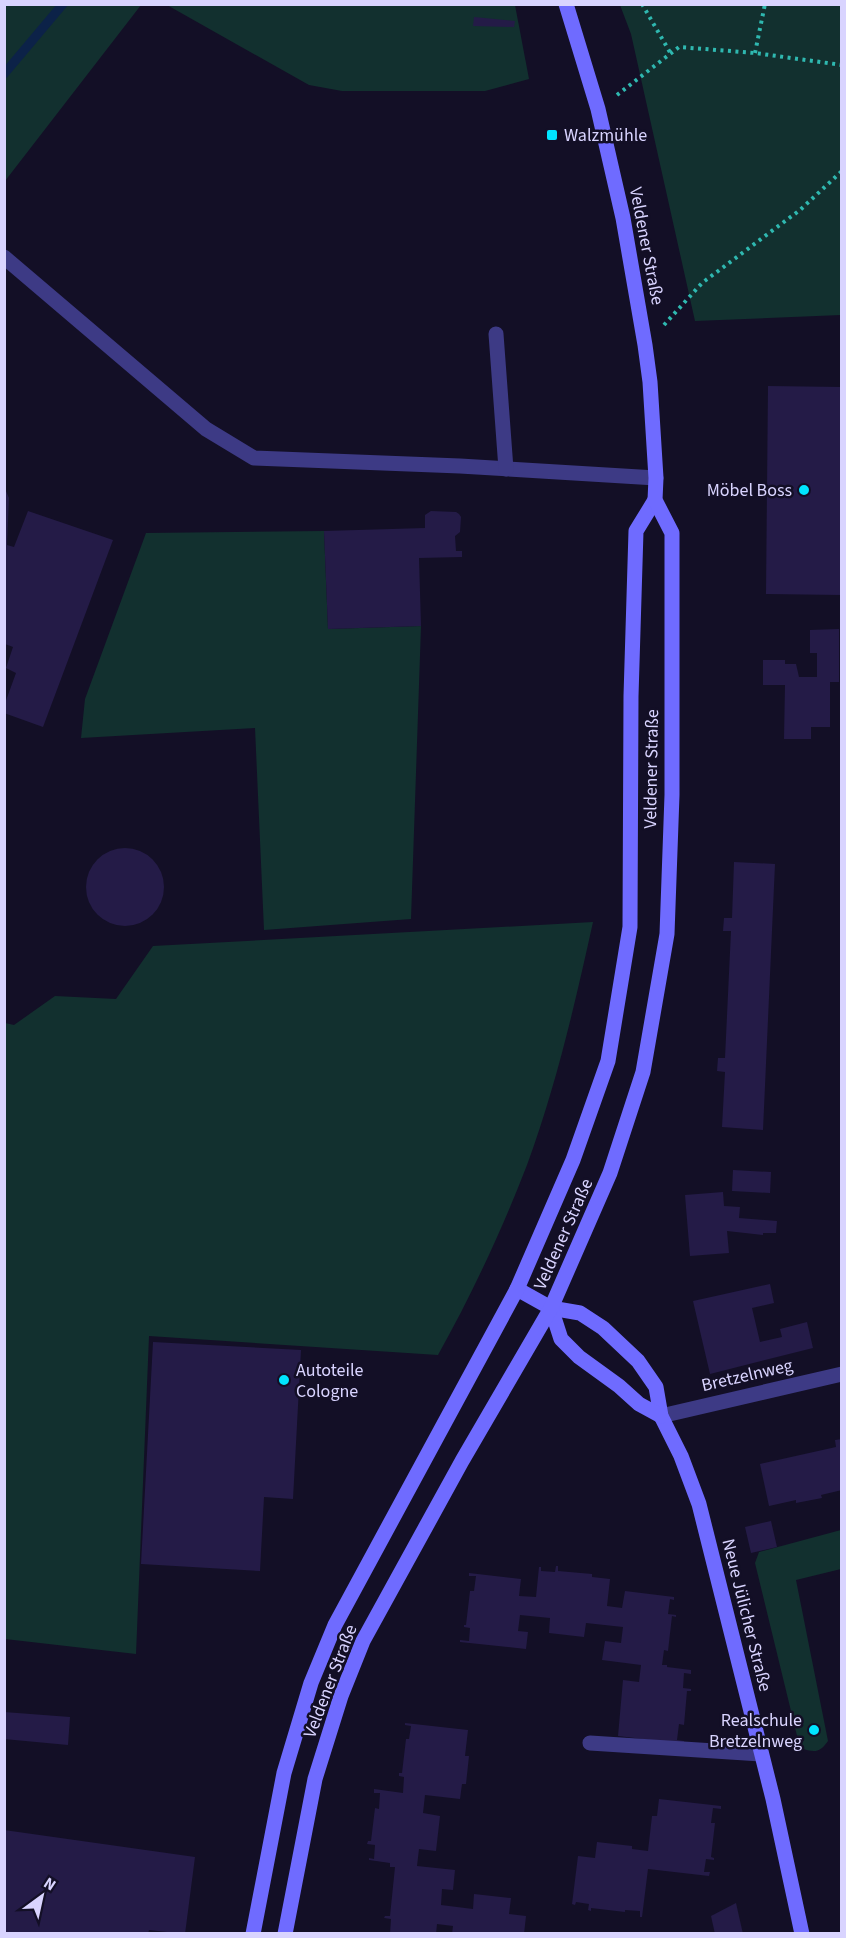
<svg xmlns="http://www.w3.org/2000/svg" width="846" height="1938" font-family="'Source Sans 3',sans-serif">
<rect width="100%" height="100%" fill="#130f26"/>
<g fill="#12302f">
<polygon points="5,4 141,5 5,181 4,5"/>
<polygon points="167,5 515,5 529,79 485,91 342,91 309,85"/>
<polygon points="620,5 841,5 841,315 695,321 631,34"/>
<polygon points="324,531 328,629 421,626 411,919 264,930 255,728 81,738 85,699 146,533"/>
<path d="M593 922C575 1004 556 1086 527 1165 502 1230 472 1294 438 1355L149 1336 136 1654 5 1639V1023L14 1025 55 996 116 999 153 946Z"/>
<path d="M841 1530V1569L796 1580 828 1741C819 1754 814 1752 800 1748L755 1563 759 1552Z"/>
</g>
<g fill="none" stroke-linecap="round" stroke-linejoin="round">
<polyline stroke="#0c2248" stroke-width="9" points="4,74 63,4"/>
</g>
<g fill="#241b47">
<polygon points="474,17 515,21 514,27 473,26"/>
<polygon points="768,386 842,387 842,595 766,594"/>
<polygon points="5,491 6,491 9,498 7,545 14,547 28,511 113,540 43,727 4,713 4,706 16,673 6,668 13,647 5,644"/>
<polygon points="431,511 456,512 459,514 461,517 460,532 455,536 456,551 462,551 462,557 419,558 421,626 328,629 324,531 425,528 425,515"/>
<polygon points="839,629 839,682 830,682 830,727 811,727 811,739 784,739 785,685 763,685 763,660 785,660 785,664 796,664 799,677 817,677 817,653 810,653 810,630"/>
<circle cx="125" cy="887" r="39"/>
<polygon points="734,862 775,864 763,1130 722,1127 725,1072 717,1071 718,1058 725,1058 731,931 723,931 724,918 732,918"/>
<polygon points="733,1170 771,1172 770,1193 732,1191"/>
<polygon points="723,1192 724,1206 740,1207 739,1218 777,1221 776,1233 763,1233 763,1235 727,1231 729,1253 690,1256 685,1195"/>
<polygon points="770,1284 774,1303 752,1308 760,1342 782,1337 780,1329 807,1322 813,1348 710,1374 693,1301"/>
<polygon points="153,1342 301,1350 293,1499 264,1497 260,1571 141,1564"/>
<polygon points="842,1439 842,1490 821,1495 822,1498 796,1503 796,1500 769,1506 760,1464 836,1447 835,1440"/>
<polygon points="771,1521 777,1547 751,1553 745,1527"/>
<polygon points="556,1566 558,1566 558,1571 592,1574 592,1577 610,1579 607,1606 622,1608 625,1591 674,1597 674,1600 670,1599 668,1614 676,1615 676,1617 672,1616 668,1651 664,1650 662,1665 667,1665 667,1667 691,1670 691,1674 684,1673 683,1688 691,1689 691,1691 687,1691 684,1725 679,1724 677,1740 684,1741 684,1744 618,1736 623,1680 639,1682 641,1665 602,1660 605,1641 621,1643 623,1627 586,1623 584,1637 549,1633 550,1618 520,1615 518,1631 528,1632 526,1649 460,1642 460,1640 469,1641 470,1628 464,1627 464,1625 466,1625 470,1591 474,1591 476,1576 469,1576 469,1573 521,1579 519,1596 536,1597 539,1567 541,1567 541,1571 555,1572"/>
<polygon points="4,1712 70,1717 68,1745 4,1739"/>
<polygon points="405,1723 468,1730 465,1756 469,1756 466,1784 462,1784 460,1799 425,1795 423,1813 440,1816 436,1851 419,1849 417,1866 455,1870 453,1890 442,1889 441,1905 473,1909 474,1894 511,1898 509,1914 526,1916 524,1934 452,1934 453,1926 437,1924 436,1934 390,1934 391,1919 384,1918 385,1916 390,1916 395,1867 390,1867 390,1863 369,1860 369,1858 374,1859 375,1845 367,1844 368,1841 371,1841 375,1808 379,1809 380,1793 374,1793 374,1789 403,1793 404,1777 399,1776 399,1773 402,1773 406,1739 409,1739 411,1726 405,1725"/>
<polygon points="659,1799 721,1806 721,1809 713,1808 711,1823 715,1823 711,1857 714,1858 714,1860 706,1859 704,1872 710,1872 709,1876 648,1869 642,1917 640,1917 640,1911 625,1910 625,1912 591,1908 591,1911 588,1910 589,1904 576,1902 575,1905 572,1904 578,1856 595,1858 597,1842 632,1846 632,1849 648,1851 652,1816 657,1816"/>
<polygon points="4,1830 195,1857 185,1934 149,1930 148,1934 4,1934"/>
<polygon points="736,1903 743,1934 715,1934 711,1916"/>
</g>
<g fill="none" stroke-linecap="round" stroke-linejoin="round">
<g stroke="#2fb8b0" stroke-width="4" stroke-dasharray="3 4.5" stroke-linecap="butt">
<polyline points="642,4 671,54"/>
<polyline points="755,53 765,4"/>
<polyline points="617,95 679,47 755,53 842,65"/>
<polyline points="664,325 702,283 800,210 842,171"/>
</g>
<g stroke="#3d3a85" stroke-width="15">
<polyline points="4,257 206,429 254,458 460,466 656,478"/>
<polyline points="496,334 506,469"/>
<polyline points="590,1743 761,1754"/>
</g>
<polyline stroke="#3d3a85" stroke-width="15" points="661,1416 842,1374"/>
<g stroke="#6f6bff" stroke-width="15">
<polyline points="517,1289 551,1308 580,1313 603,1328 638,1361 656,1387 661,1416 681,1456 699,1504 773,1799 802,1934"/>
<polyline points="551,1308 561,1339 579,1357 619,1386 639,1404 661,1416"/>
<polyline points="253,1934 284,1773 311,1683 335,1625 517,1289 573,1160 608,1061 630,927 631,696 636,531 655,500"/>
<polyline points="285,1934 315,1779 341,1696 363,1641 462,1461 551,1308 610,1173 643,1072 667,934 672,795 672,533 655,500 656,478 650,382 645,345 623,218 598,109 566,4"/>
</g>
</g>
<g fill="#00e5ff" stroke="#130f26" stroke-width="2">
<rect x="546" y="129" width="12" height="12" rx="3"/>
<circle cx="804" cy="490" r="6"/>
<circle cx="284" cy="1380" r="6"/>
<circle cx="814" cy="1730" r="6"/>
</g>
<g text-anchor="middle" stroke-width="5" stroke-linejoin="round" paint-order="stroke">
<g font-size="18" fill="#d9d4ff" stroke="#130f26" text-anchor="start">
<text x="564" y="141">Walzmühle</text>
<text x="792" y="496" text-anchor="end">Möbel Boss</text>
<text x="296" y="1376">Autoteile<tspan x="296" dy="21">Cologne</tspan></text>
<text x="802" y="1726" text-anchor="end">Realschule<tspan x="802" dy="21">Bretzelnweg</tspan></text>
</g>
<g font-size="18" fill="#d9d4ff" stroke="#130f26">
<text transform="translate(647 246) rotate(79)" y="6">Veldener Straße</text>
<text transform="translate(651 769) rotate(-89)" y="6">Veldener Straße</text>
<text transform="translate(563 1234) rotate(-66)" y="6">Veldener Straße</text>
<text transform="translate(747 1375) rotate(-13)" y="6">Bretzelnweg</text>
<text transform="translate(747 1615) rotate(76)" y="6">Neue Jülicher Straße</text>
<text transform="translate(330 1681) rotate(-69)" y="6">Veldener Straße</text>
</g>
</g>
<rect width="846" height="1938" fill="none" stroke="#d9d4ff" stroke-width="12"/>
<g transform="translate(42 1896) rotate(33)" stroke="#130f26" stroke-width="4.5" paint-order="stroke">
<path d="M0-4.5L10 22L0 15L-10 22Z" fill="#d9d4ff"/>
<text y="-9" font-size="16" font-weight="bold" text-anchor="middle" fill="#d9d4ff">N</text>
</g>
</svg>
